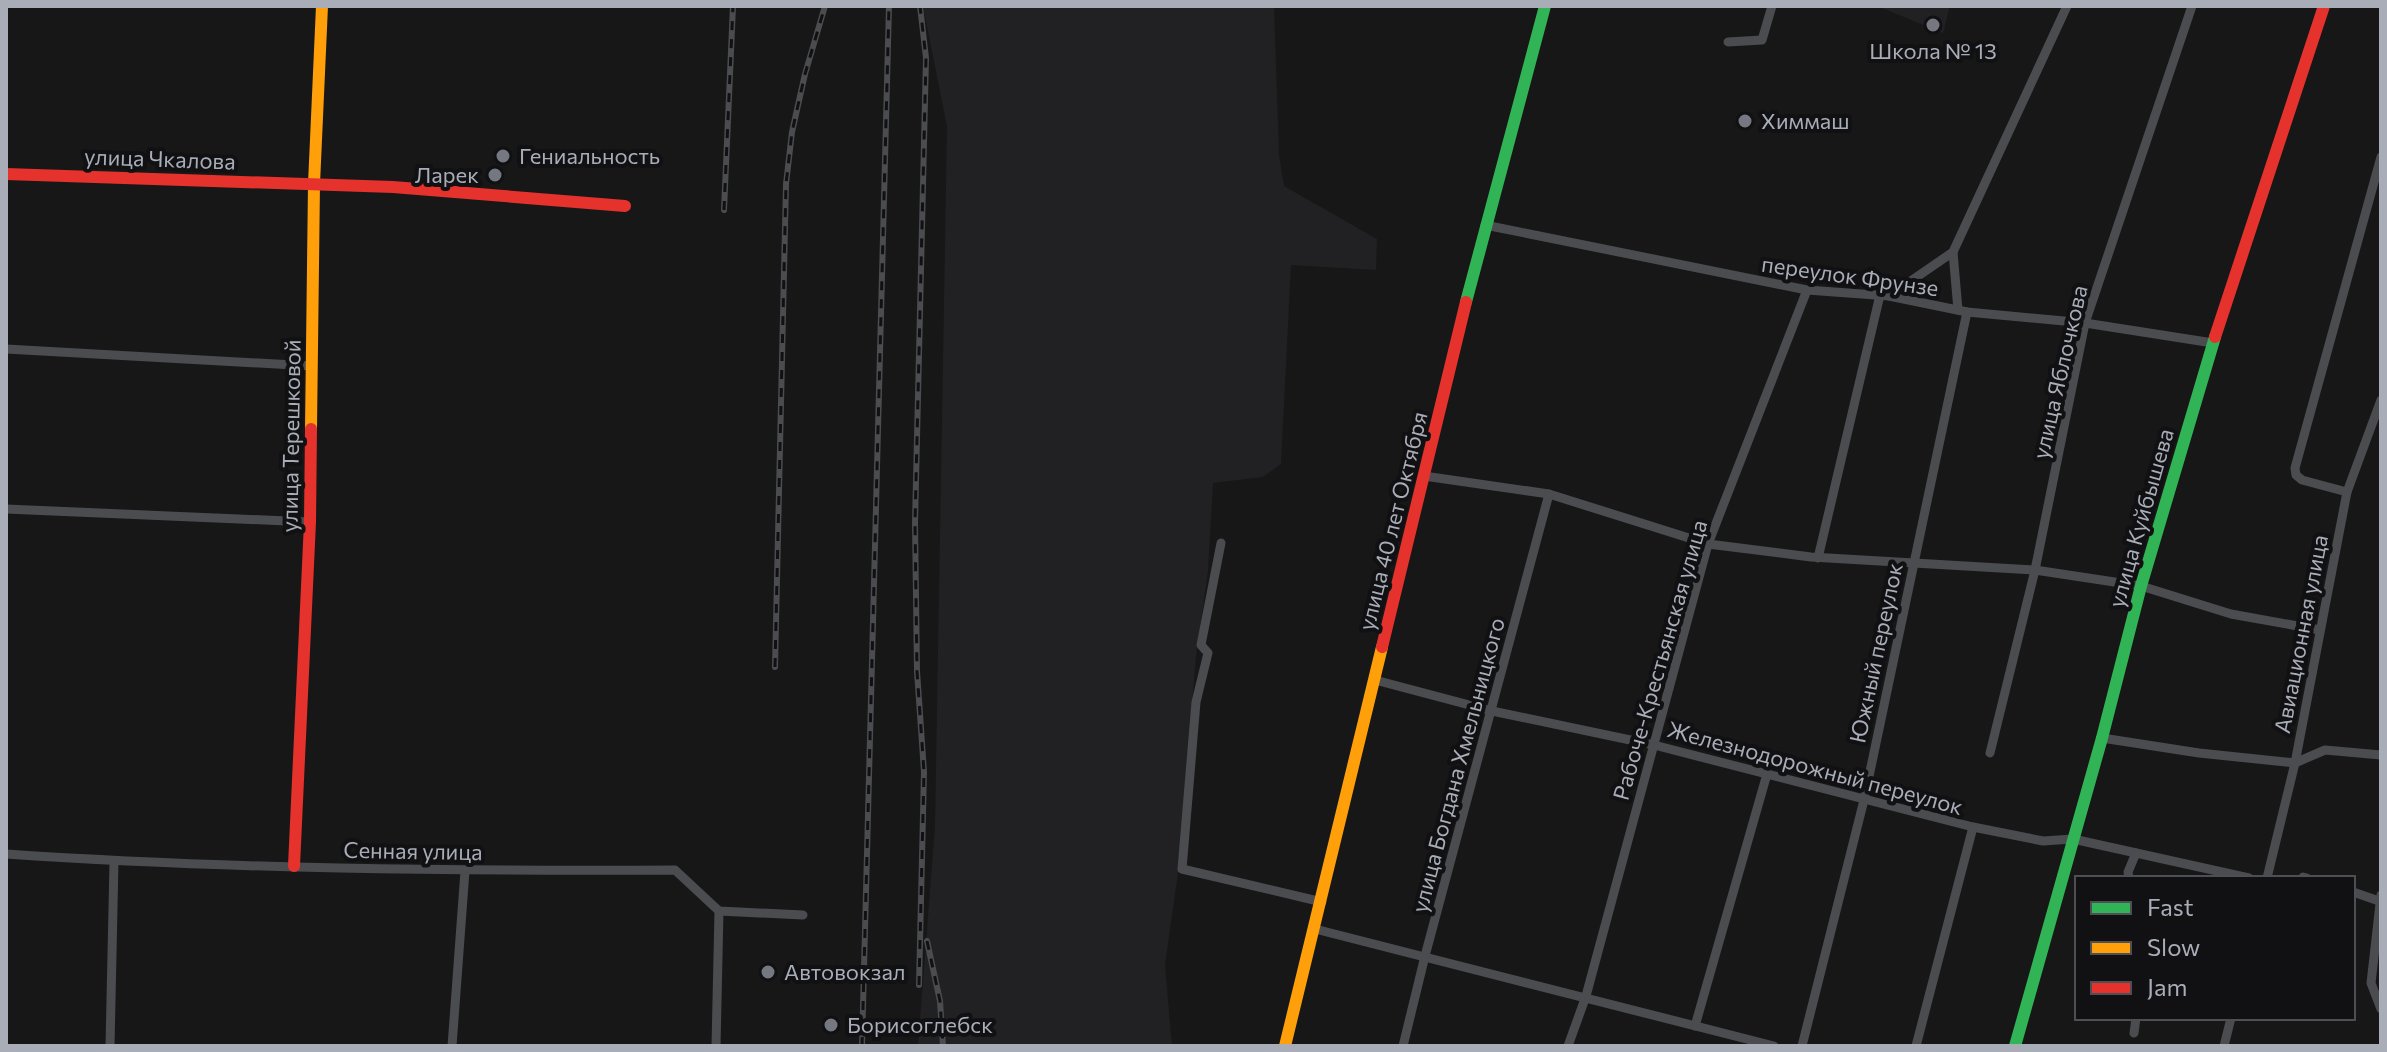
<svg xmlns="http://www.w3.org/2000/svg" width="2387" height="1052" font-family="Commissioner,sans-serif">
<rect width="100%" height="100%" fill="#171717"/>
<g fill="#212123">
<polygon points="923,6 1274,6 1279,155 1284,186 1377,239 1376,270 1291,265 1281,464 1263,477 1213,483 1208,571 1196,656 1178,873 1165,965 1172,1046 918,1046 935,826 947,127"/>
<polygon points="1877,6 1950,6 1943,33"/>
</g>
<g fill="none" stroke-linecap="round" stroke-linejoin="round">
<g stroke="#4b4c50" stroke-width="9">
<polyline points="1728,42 1762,40 1772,6"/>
<polyline points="1485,225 1807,290 1889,296 1967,312 2085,323 2213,343"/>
<polyline points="1953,252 1958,310"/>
<polyline points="1889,296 1953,252 2067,6"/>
<polyline points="6,349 312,366"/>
<polyline points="1424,476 1549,494 1708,544 1811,557 2035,570 2141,586 2231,614 2320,630"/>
<polyline points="2347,492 2302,480 2296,475 2295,468 2381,157"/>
<polyline points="6,509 310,522"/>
<polyline points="1221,543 1201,645 1208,653 1196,702 1182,869 1322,902"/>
<polyline points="1818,558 1880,295"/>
<polyline points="1375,680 1492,711 1654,745 1973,827 2043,841 2073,839 2249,878"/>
<polyline points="2102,738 2199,753 2295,763 2325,750 2381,755"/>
<polyline points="1990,753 2035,570 2085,323 2192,6"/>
<path d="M6 854C228 869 452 871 675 870L719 911 803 915"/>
<polyline points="2303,877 2307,878"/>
<polyline points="2129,878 2128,872 2136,853"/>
<polyline points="2267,878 2295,763 2347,492 2381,400"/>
<polyline points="2353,892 2379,901"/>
<polyline points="2381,895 2371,983 2381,1009"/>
<polyline points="1315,929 1774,1046"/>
<polyline points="1695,1026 1767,774"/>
<polyline points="2134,1033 2136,1018"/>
<polyline points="110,1046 114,862"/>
<polyline points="452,1046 465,871"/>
<polyline points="716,1046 719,911"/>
<polyline points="1403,1046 1425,956 1549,494"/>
<polyline points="1568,1046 1586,996 1708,544 1807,290"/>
<polyline points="1802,1046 1864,800 1967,312"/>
<polyline points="1916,1046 1973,827"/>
<polyline points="2224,1046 2231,1018"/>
</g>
<g stroke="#30b455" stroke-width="12">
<polyline points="1466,302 1545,6"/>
<polyline points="2015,1046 2102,738 2141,586 2215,337"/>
</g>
<g stroke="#ff9f0a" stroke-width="12">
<polyline points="311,429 314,184 322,6"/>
<polyline points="1285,1046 1382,647"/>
</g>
<g stroke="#e5322d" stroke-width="12">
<polyline points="6,174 393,187 625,206"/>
<polyline points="2215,337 2324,6"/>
<polyline points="1382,647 1466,302"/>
<polyline points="294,866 310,522 311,429"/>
</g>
<defs>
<g id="rail">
<polyline points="724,210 733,6"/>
<polyline points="775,667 786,184 792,132 805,74 825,6"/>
<polyline points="927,941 940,1001 943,1046"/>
<polyline points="919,985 924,772 917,671 915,523 926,58 920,6"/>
<polyline points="862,1046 889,6"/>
</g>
</defs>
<use href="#rail" stroke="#4b4c4f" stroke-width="6"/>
<use href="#rail" stroke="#111113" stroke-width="3" stroke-dasharray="9" stroke-linecap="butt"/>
</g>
<g fill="#757880" stroke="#111113" stroke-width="3">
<circle cx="1933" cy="25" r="8"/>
<circle cx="1745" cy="121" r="8"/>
<circle cx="503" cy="156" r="8"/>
<circle cx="495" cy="175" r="8"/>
<circle cx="768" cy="972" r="8"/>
<circle cx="831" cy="1025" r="8"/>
</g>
<g text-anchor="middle" stroke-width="8" stroke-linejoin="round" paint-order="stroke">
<g font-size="22" fill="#a8adb8" stroke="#111113" text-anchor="start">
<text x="1933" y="59" text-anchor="middle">Школа № 13</text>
<text x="1761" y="129">Химмаш</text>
<text x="519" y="164">Гениальность</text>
<text x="479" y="183" text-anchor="end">Ларек</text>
<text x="784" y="980">Автовокзал</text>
<text x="847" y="1033">Борисоглебск</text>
</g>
<g font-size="22" fill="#a8adb8" stroke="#111113">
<text transform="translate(160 159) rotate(2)" y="8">улица Чкалова</text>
<text transform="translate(1850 276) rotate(8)" y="8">переулок Фрунзе</text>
<text transform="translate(2060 372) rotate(-77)" y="8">улица Яблочкова</text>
<text transform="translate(291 436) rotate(-89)" y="8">улица Терешковой</text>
<text transform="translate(2141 518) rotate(-74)" y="8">улица Куйбышева</text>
<text transform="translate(1393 521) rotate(-76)" y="8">улица 40 лет Октября</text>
<text transform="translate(2301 634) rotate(-79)" y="8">Авиационная улица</text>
<text transform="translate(1876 653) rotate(-78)" y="8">Южный переулок</text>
<text transform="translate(1660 660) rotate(-74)" y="8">Рабоче-Крестьянская улица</text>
<text transform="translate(1458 765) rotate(-75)" y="8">улица Богдана Хмельницкого</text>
<text transform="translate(1815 768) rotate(15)" y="8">Железнодорожный переулок</text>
<text transform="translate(413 851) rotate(1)" y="8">Сенная улица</text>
</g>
</g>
<rect width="2387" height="1052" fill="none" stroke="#a8adb8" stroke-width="16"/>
<rect x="2075" y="876" width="280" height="144" fill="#111113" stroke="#4d4f55" stroke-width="2"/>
<rect x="2091" y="902" width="40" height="12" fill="#30b455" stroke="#4d4f55" stroke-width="2"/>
<text x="2147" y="916" font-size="24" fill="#a8adb8">Fast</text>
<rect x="2091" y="942" width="40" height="12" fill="#ff9f0a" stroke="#4d4f55" stroke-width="2"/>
<text x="2147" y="956" font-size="24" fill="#a8adb8">Slow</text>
<rect x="2091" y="982" width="40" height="12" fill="#e5322d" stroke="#4d4f55" stroke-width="2"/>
<text x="2147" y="996" font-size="24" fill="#a8adb8">Jam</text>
</svg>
